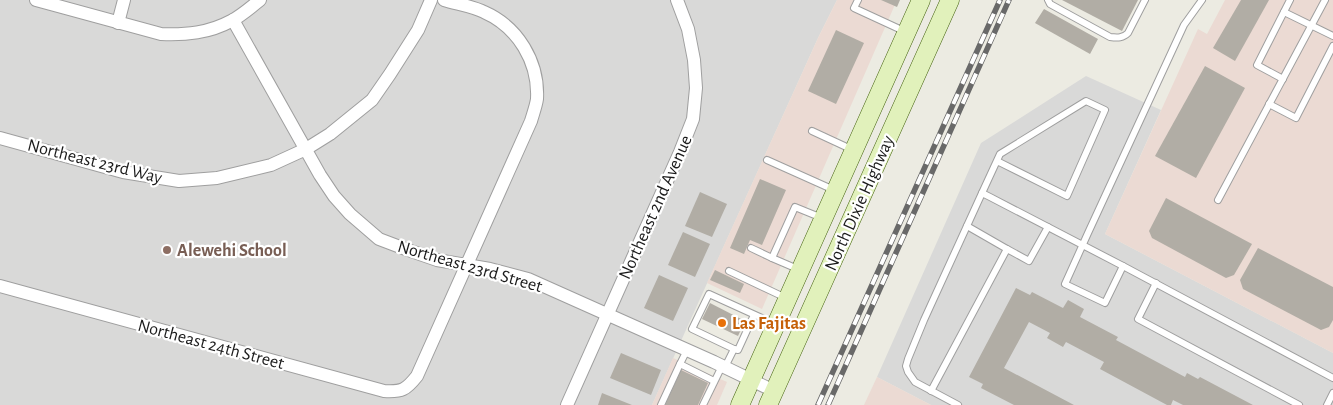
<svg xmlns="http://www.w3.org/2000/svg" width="1333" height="405" font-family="'Alegreya Sans',sans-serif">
<rect width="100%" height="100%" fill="#ecebe2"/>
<g fill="#d9d9d8">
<polygon points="0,0 837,0 818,38 652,405 0,405"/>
<polygon points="1086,76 1161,110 1105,234 1333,353 1333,405 931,405 877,377 981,143"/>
</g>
<g fill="#ebdad3">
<polygon points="837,0 897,0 762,309 707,283 818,38"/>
<polygon points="1225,0 1333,0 1333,353 1105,234 1198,29 1207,34"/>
<polygon points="673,358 727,382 717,405 652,405"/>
<polygon points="877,377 931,405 864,405"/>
</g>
<g fill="#b1ada5">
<polygon points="881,0 900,0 897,7"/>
<polygon points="1062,0 1138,0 1122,31"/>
<polygon points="1241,0 1269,0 1235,61 1213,48"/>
<polygon points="1044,9 1098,39 1090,54 1035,23"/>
<polygon points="836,30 864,43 836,104 808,91"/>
<polygon points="1205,66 1245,88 1196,178 1155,156"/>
<polygon points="760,179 786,190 762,245 750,240 744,254 730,248"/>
<polygon points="700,192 727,204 712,237 685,226"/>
<polygon points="1166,198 1252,244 1234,275 1226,278 1152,238 1149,231"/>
<polygon points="683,232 710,244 695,277 668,265"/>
<polygon points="1258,248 1333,287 1333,320 1329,327 1321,330 1243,289 1240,280"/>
<polygon points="715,270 744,284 740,293 710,280"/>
<polygon points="659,275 688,288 673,321 644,308"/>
<polygon points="1016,288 1030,295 1032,292 1063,308 1068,300 1084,309 1080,317 1118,337 1116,340 1185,377 1187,373 1198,379 1200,377 1253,405 1183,405 1173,400 1171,405 1167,405 1100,369 1104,362 1066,342 1063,347 1047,338 1050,333 1029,322 1004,368 1074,405 1014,405 981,388 983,384 969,377"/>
<polygon points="710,303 745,321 738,336 702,319"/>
<polygon points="621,353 661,370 651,395 610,378"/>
<polygon points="681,370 708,383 698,405 665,405"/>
<polygon points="602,393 632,405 598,405"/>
</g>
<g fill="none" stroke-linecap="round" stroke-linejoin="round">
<defs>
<g id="service">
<polyline points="858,0 854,8 906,32"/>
<path d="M1048 0 1050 4 1110 37C1118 38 1123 38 1128 33L1145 0"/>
<polyline points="1284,12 1333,36"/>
<polyline points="1283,79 1257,65 1290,0"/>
<polyline points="1269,104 1296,118 1333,46"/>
<polyline points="812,131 853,150"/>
<polyline points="767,160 834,190"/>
<polyline points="997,161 1067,196 1105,110 1086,101 1000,154 982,193 990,197 1123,266 1105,303 1065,284 1088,233 1184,25 1202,0"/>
<polyline points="1218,200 1325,0"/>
<polyline points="751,248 772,258"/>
<polyline points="1007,249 1029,261 1048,227"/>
<polyline points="1123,266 1333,378"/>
<polyline points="800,270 772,258 795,207 822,218"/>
<polyline points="729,271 786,298"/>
<polyline points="1156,283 1138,319 1299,405"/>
<polyline points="734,349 738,350 754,315"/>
<polyline points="687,350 680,364 714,381"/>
<polyline points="725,367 734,349 692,329 709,294 775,324"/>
<polyline points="931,391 1007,249 967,226"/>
<polyline points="661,405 680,364"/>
<polyline points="703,405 722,366"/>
<polyline points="958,405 915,382 908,372 906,366 908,359 924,320 982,193"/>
<polyline points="1327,405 1333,393"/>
</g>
<g id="minor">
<path d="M36 0 161 34C186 35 209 33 231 21 241 16 251 7 260 0"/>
<polyline points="233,20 320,175 334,196 350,214 379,239 408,250 437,260 490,269 528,279 714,362 774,391"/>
<polyline points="118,23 124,0"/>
<polyline points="0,138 123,172 179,181 217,178 271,165 306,149 330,134 372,100 390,74 418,30 431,0"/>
<path d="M0 286 384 391C402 392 406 390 417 376L531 121C533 114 536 106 537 99 539 62 518 27 484 12 472 6 457 4 444 0"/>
<polyline points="567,405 680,152 693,119 696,88 694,60 688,29 677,0"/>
</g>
<g id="secondary">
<polyline points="740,405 921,0"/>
<polyline points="768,405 950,0"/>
</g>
</defs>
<use href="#service" stroke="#9f9f9f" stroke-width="8"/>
<use href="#minor" stroke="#9f9f9f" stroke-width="14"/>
<use href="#secondary" stroke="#466411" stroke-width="19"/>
<use href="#service" stroke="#fff" stroke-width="6"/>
<use href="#minor" stroke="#fff" stroke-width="12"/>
<use href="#secondary" stroke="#e1f1bb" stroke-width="18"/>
<defs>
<g id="rail">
<polyline points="818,405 1000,0"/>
<polyline points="828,405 1009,0"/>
</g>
</defs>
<use href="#rail" stroke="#696969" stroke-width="5.5"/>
<use href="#rail" stroke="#fff" stroke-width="4" stroke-dasharray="11" stroke-linecap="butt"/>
</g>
<circle fill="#8d6e63" stroke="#fff" stroke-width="2" cx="167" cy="250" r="5"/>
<circle fill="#e8710a" stroke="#fff" stroke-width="2" cx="722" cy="323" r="5"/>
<g text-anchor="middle" stroke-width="4.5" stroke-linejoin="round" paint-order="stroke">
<g font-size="18" fill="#1b1b1b" stroke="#fff">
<text transform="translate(95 161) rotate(14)" y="6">Northeast 23rd Way</text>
<text transform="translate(859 203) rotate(-66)" y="6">North Dixie Highway</text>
<text transform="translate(655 207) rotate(-66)" y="6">Northeast 2nd Avenue</text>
<text transform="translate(470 266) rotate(16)" y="6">Northeast 23rd Street</text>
<text transform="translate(211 344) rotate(15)" y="6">Northeast 24th Street</text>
</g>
<g font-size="18" font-weight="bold" fill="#785e54" stroke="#fff" text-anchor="start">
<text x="177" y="256">Alewehi School</text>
</g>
<g font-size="18" font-weight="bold" fill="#c56008" stroke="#fff" text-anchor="start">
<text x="732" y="329">Las Fajitas</text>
</g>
</g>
</svg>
